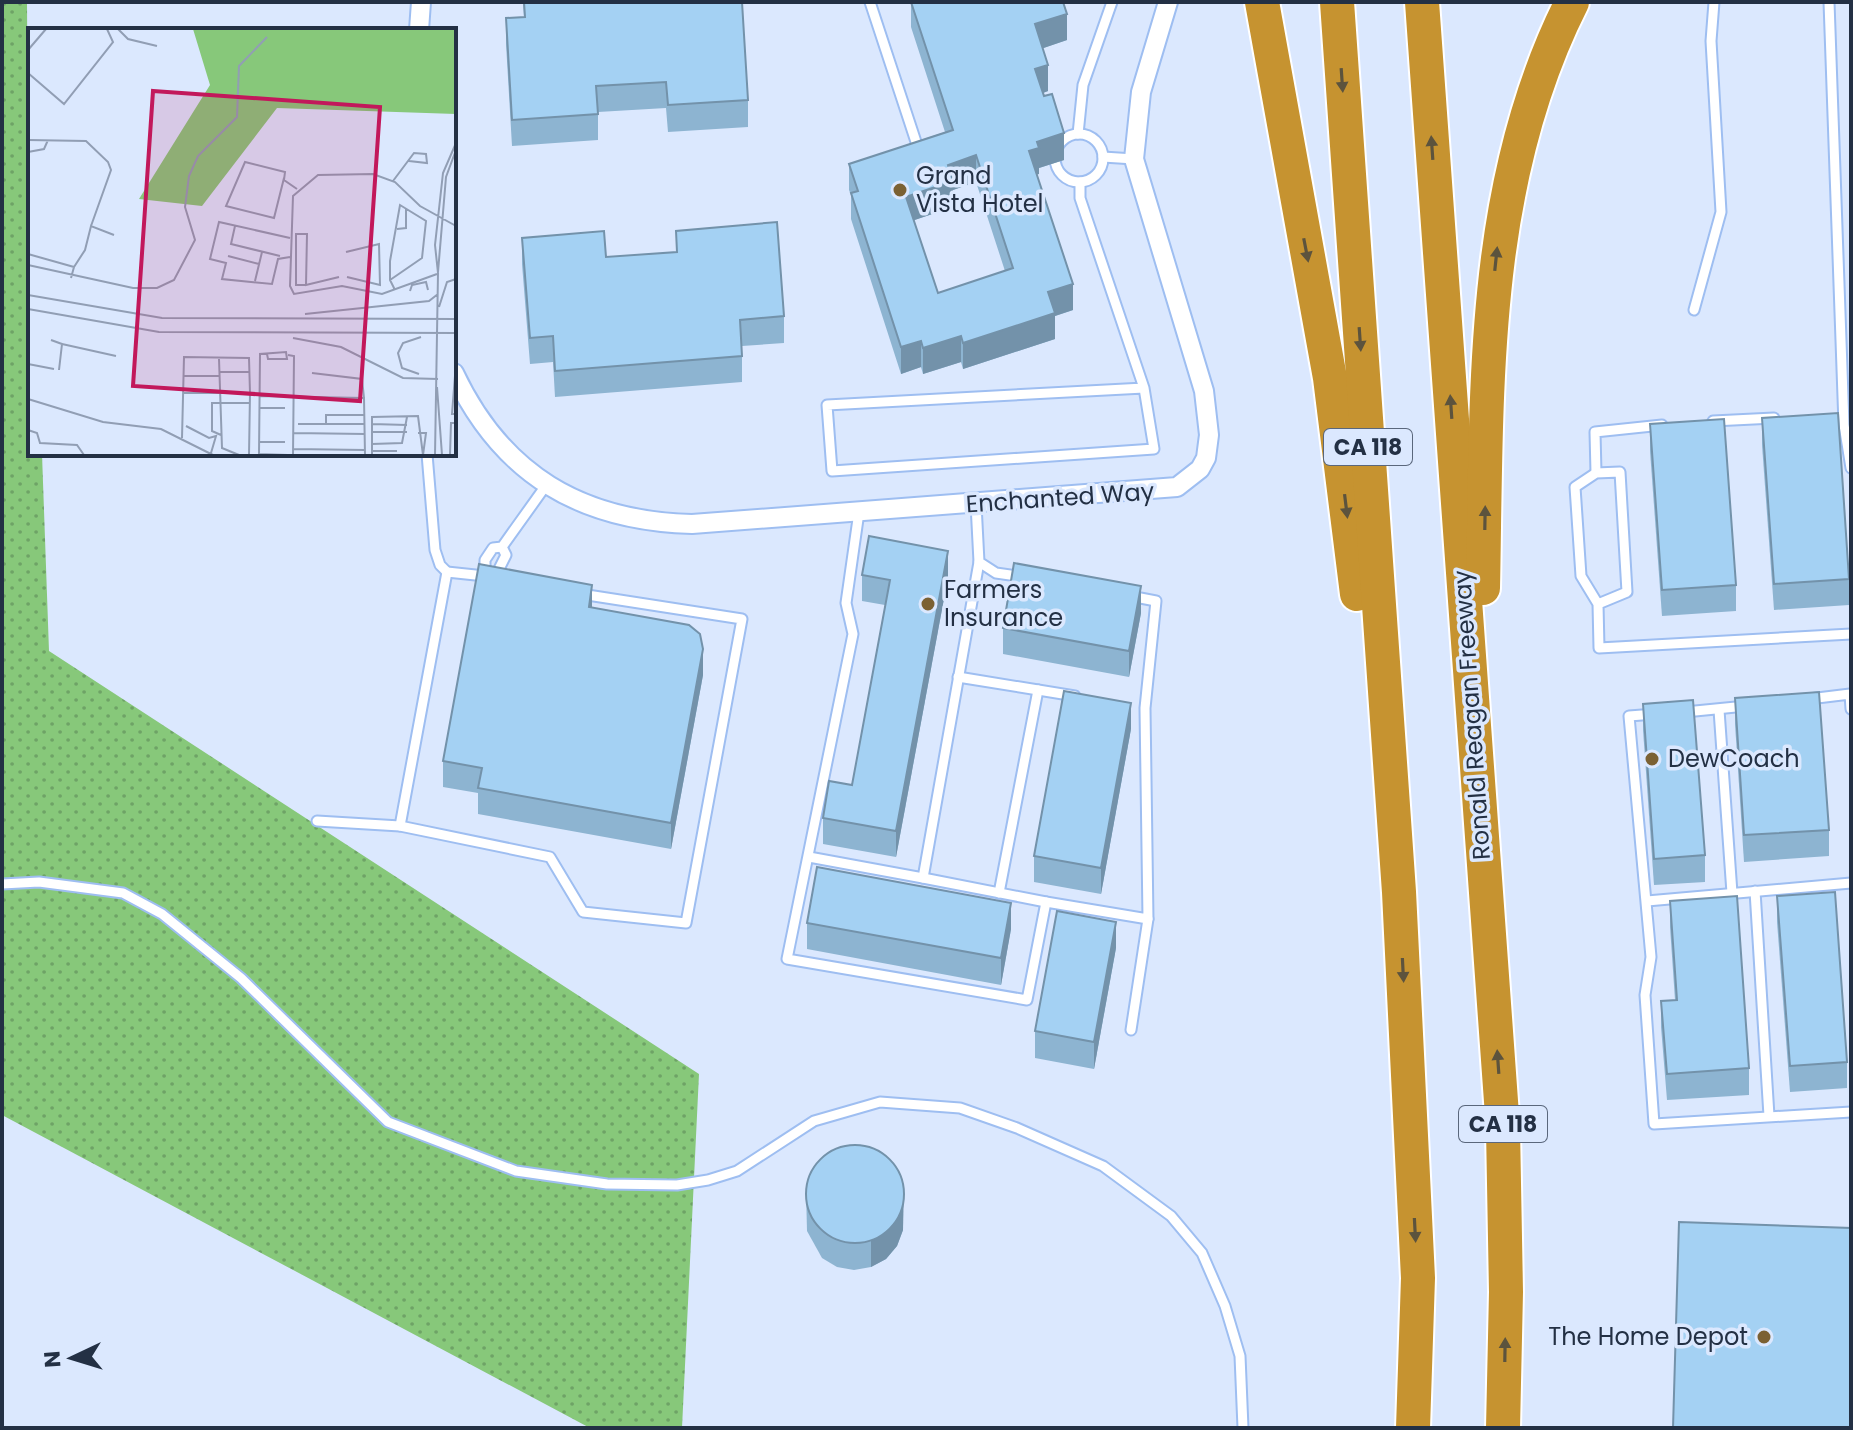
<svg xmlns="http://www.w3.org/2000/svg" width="1853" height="1430" font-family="Poppins,sans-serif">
<defs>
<pattern id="grass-dots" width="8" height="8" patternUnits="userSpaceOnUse" patternTransform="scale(2)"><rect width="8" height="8" fill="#87c87a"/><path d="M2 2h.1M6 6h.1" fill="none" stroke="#6ea366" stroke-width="1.8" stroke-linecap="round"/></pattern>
</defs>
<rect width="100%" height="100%" fill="#dbe8fe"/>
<polygon fill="url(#grass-dots)" points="2,2 27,2 30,454 42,454 49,651 699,1074 682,1428 590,1428 2,1115"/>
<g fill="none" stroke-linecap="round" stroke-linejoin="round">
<defs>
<g id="service">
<polyline points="870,2 919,151"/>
<polyline points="1829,2 1844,425 1851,468"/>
<polyline points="1078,134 1083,85 1112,2"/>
<circle cx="1079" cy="158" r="24"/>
<polyline points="1103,157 1134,159"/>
<polyline points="1080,182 1080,198 1144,388 827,405 832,471 1154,449 1144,388"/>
<polyline points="1694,310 1721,212 1711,41 1714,2"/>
<polyline points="1713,421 1774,418"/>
<polyline points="427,454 435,550 440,565 447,572"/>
<polyline points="1596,473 1595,432 1662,425"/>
<polyline points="976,504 979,562 996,573 1024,577"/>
<polyline points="859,512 846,603 853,634 787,959 1027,1000 1046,902 1148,919 1145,708 1156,601 1130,596"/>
<polyline points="502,547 506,555 498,571 485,576 447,572 400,826 550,857 583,912 686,923 742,619 581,594"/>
<polyline points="485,576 485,560 493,548 502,547 547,484"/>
<polyline points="1598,604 1627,592 1620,472 1596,473 1575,487 1581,576 1598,604 1599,648 1851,634"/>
<polyline points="958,677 1075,696"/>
<polyline points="1809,699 1850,694 1851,709"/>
<polyline points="1719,710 1732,893"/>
<polyline points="1685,712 1746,706"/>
<polyline points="1655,714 1629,716 1651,957 1645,995 1654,1124 1851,1112"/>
<polyline points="317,821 400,826"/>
<polyline points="809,857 923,878 979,562"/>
<polyline points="923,878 1046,902"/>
<polyline points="2,884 39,882 123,893 162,914 241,978 388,1122 516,1171 607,1184 677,1185 708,1180 737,1171 814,1121 880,1102 960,1108 1017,1128 1103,1166 1171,1216 1202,1253 1225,1306 1240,1356 1243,1428"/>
<polyline points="1755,891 1769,1116"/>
<polyline points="999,893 1038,690"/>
<polyline points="1647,901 1851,883"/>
<polyline points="1131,1030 1148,919"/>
</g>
<g id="minor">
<polyline points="419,30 421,2"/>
<path d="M454 373C502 475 581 521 692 524L1177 487 1200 469 1206 458 1209 435 1204 391 1134 159 1141 92 1168 2"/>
</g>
<g id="motorway">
<polyline points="1262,2 1330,378 1357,594"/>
<polyline points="1337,2 1399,892 1418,1278 1413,1428"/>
<polyline points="1422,2 1503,1129 1506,1292 1503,1428"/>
<path d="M1483 588C1487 389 1480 184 1572 2"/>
</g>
</defs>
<use href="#service" stroke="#9ebef1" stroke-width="13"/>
<use href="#minor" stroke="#9ebef1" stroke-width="22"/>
<use href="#motorway" stroke="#fff" stroke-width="38"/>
<use href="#service" stroke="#fff" stroke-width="9"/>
<use href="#minor" stroke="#fff" stroke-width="18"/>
<use href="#motorway" stroke="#c69330" stroke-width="34"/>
</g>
<g fill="#8db4d1" fill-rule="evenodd">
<polygon points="523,2 721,2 748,100 748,127 668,132 666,108 598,112 598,140 512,146 506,44 506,18 524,17"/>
<path d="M911 2 1067 40 1043 48 1048 91 1043 93 1064 160 1039 168V174H1037L1073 310 1055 316V339L963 369 961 362 923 374 921 367 901 374 851 219V195L849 190V164L945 132 911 27ZM976 182 1005 271 938 293 914 220 953 207V190Z"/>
<polygon points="1849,2 1851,2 1851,35"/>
<polygon points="676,231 784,316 784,343 742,346 742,382 555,397 553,362 530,364 522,264 522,238 606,257 676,252"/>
<polygon points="1762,418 1849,579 1849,605 1774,610 1762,445"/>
<polygon points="1650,424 1736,585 1736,611 1662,616 1650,451"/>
<polygon points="862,575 948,577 896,857 823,844 823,818 852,785 885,605 862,601"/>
<polygon points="592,607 703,675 671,849 478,814 478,793 443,787 443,761"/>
<polygon points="1141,613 1129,677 1003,654 1003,628"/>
<polygon points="1735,698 1829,830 1829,856 1744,862 1735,724"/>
<polygon points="1643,704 1705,855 1705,882 1654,885 1643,730"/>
<polygon points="1131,729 1101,894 1034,882 1034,856"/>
<polygon points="1777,896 1847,1062 1847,1088 1790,1092 1777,922"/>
<polygon points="1670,901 1749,1068 1749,1095 1667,1100 1661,1027 1661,1001 1675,1000 1670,927"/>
<polygon points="807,923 1011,929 1001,985 807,949"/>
<polygon points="1116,948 1094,1069 1035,1058 1035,1031"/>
<polygon points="806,1190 903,1230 897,1246 886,1259 871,1267 854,1270 837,1267 822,1258 807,1231"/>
</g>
<g fill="#7392aa">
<polygon points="1067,14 1067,40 1035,51 1035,24"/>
<polygon points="1048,65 1048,91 1035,96 1035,69"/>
<polygon points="1064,133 1064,160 1039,168 1039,174 1029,177 1029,151 1037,142"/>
<polygon points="976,155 976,182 953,190 953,207 906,223 906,197 948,165"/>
<polygon points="1073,284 1073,310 1055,316 1055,339 963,369 963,343 1048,292"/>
<polygon points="961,336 961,362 923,374 923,348"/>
<polygon points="921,341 921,367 901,374 901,347"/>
<polygon points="948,551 948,577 896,857 896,831"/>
<polygon points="592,585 592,611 589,607"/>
<polygon points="1141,586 1141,613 1129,677 1129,651"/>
<polygon points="703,649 703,675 671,849 671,823"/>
<polygon points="1131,703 1131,729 1101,894 1101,868"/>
<polygon points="1011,903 1011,929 1001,985 1001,958"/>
<polygon points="1116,922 1116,948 1094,1069 1094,1042"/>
<polygon points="904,1187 903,1230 897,1246 886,1259 871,1267 871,1241"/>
</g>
<g fill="#a4d1f3" stroke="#7392aa" stroke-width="2" fill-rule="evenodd">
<polygon points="524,2 742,2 748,100 668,105 666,82 596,86 598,114 512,120 506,18 525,17"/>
<path d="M911 2H1063L1067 14 1035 24 1048 65 1035 69 1044 96 1052 94 1064 133 1037 142 1039 148 1029 151 1073 284 1048 292 1055 313 963 343 961 336 923 348 921 341 901 347 851 193 858 191 849 164 953 130ZM976 155 1013 268 938 293 906 197 953 181 948 165Z"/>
<polygon points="777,222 784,316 740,320 742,356 555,371 553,336 530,338 522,238 604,231 606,257 677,252 676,231"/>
<polygon points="1838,413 1849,579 1774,584 1762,418"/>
<polygon points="1724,419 1736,585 1662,590 1650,424"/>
<polygon points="869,536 948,551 896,831 823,818 829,781 852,785 890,580 862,575"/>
<polygon points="1014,563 1141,586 1129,651 1003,628"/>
<polygon points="479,564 592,585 589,607 689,625 700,634 703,649 671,823 478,788 482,768 443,761"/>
<polygon points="1064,691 1131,703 1101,868 1034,856"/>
<polygon points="1819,692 1829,830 1744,835 1735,698"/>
<polygon points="1693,700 1705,855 1654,859 1643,704"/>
<polygon points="817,867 1011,903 1001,958 807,923"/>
<polygon points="1835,892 1847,1062 1790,1066 1777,896"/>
<polygon points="1737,896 1749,1068 1667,1074 1661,1001 1677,1000 1670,901"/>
<polygon points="1057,911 1116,922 1094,1042 1035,1031"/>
<circle cx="855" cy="1194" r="49"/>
<polygon points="1679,1222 1851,1228 1851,1428 1673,1428"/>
</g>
<defs><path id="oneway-solid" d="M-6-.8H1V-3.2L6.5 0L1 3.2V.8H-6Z" transform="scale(2)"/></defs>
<g fill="#5c533d">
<use href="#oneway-solid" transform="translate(1342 80) rotate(86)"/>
<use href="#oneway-solid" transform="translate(1432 148) rotate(-94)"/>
<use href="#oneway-solid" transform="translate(1306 250) rotate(79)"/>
<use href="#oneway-solid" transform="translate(1496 259) rotate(-84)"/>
<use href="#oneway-solid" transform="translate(1360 339) rotate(86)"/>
<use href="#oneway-solid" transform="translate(1451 407) rotate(-94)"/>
<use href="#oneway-solid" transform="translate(1346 506) rotate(83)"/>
<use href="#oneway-solid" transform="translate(1485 518) rotate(-89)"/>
<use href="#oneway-solid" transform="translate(1403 970) rotate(87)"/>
<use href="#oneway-solid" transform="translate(1498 1062) rotate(-94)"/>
<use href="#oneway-solid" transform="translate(1415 1230) rotate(87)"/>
<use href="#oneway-solid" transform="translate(1505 1350) rotate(-89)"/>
</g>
<g fill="#7b6133" stroke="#dbe8fe" stroke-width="3">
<circle cx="900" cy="190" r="8"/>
<circle cx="928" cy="604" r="8"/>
<circle cx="1652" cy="759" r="8"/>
<circle cx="1764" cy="1337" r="8"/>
</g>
<g text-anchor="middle" stroke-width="7" stroke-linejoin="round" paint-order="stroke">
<g fill="#dbe8fe" stroke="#5a677c" stroke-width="2">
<rect x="1324" y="429" width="88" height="36" rx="6"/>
<rect x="1459" y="1106" width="88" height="36" rx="6"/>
</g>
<g font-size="22" font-weight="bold" fill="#233044">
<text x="1368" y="455">CA 118</text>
<text x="1503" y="1132">CA 118</text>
</g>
<g font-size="24" fill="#233044" stroke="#dbe8fe" text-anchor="start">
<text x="916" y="184">Grand<tspan x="916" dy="28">Vista Hotel</tspan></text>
<text x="944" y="598">Farmers<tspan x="944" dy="28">Insurance</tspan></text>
<text x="1668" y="767">DewCoach</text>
<text x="1748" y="1345" text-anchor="end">The Home Depot</text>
</g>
<g font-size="24" fill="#233044" stroke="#dbe8fe">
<text transform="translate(1060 498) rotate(-4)" y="8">Enchanted Way</text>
<text transform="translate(1472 715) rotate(-94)" y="8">Ronald Reagan Freeway</text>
</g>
</g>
<g transform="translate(28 28)">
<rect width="428" height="428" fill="#dbe8fe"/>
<path d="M165 1H428V86L249 80 174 178 111 171 182 57Z" fill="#87c87a"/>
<path fill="none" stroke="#919eb4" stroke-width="2" d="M90 1 100 11 129 18M0 22 18 1M0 45 36 76 85 14 79 1M0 112 58 113 80 134 83 142 63 198M0 124 16 121 20 112M256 150 246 190 198 178 217 134 257 144 256 152 269 161M365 153 386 125 398 126 399 135 381 133M207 198 203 216 252 228M369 201 378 200V181M262 210 191 194 182 231 198 235 194 251 244 256 250 231 262 229M318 224 351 216 352 257 319 249M0 226 46 239 43 250M200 228 231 236M0 237 105 260H129L146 252 167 212 157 179 161 148 170 128 209 89 211 38 239 9M46 239 57 222 63 198 86 207M410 244 418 149 428 122M410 245 407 217 415 145 428 115M409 246 354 266 314 258 266 266 262 258 265 168 290 147 345 146 367 154 392 178 428 198M362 252 394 230 398 193 372 177 362 233V252L367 262M227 253 234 224M278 257H268V206H279L278 257 311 249M382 263 384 257 398 254 400 262M0 267 134 290 428 291M411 279 419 254 428 251M0 281 131 304 428 305M277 286 401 273 410 266M265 310 313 319 375 350 410 351M23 312 34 316 31 342M34 316 88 328M260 327 266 328 265 427M191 331 194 420 211 427M428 335 424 386H428M0 336 26 341M191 344H221M284 345 334 351 336 370M391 346 374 340 370 325 375 315 393 309M156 348H191M409 359 414 427M231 368 336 370 337 427M0 371 75 394 133 401 185 427M231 380H257M270 396H298V387H336M298 396H336M344 396 379 397M158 398 181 410 188 408 183 425M0 402 9 405 12 415 49 417 56 427M344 404H379M265 405 337 406M390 405H398L395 427M193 407 184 403V375H221M154 410 156 329 221 330 222 365H155M231 414H257M344 416 374 415 379 389M265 421 337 422M344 423H369M231 426 232 326 258 324 259 331H240L239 326M231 426 260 427M221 427 222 365M344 427V389L390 388 395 427M407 427 410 245M422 427 423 395H428"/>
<path fill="#c2185b" fill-opacity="0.15" stroke="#c2185b" stroke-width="4" d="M125 63 352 79 332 373 105 358Z"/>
<rect width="428" height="428" fill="none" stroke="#233044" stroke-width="4"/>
</g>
<rect width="1853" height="1430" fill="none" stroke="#233044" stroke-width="8"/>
<g transform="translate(72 1358) rotate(266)" stroke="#dbe8fe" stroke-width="6" paint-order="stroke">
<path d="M0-6L14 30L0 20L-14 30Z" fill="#233044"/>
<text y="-12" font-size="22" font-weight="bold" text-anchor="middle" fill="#233044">N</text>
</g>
</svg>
